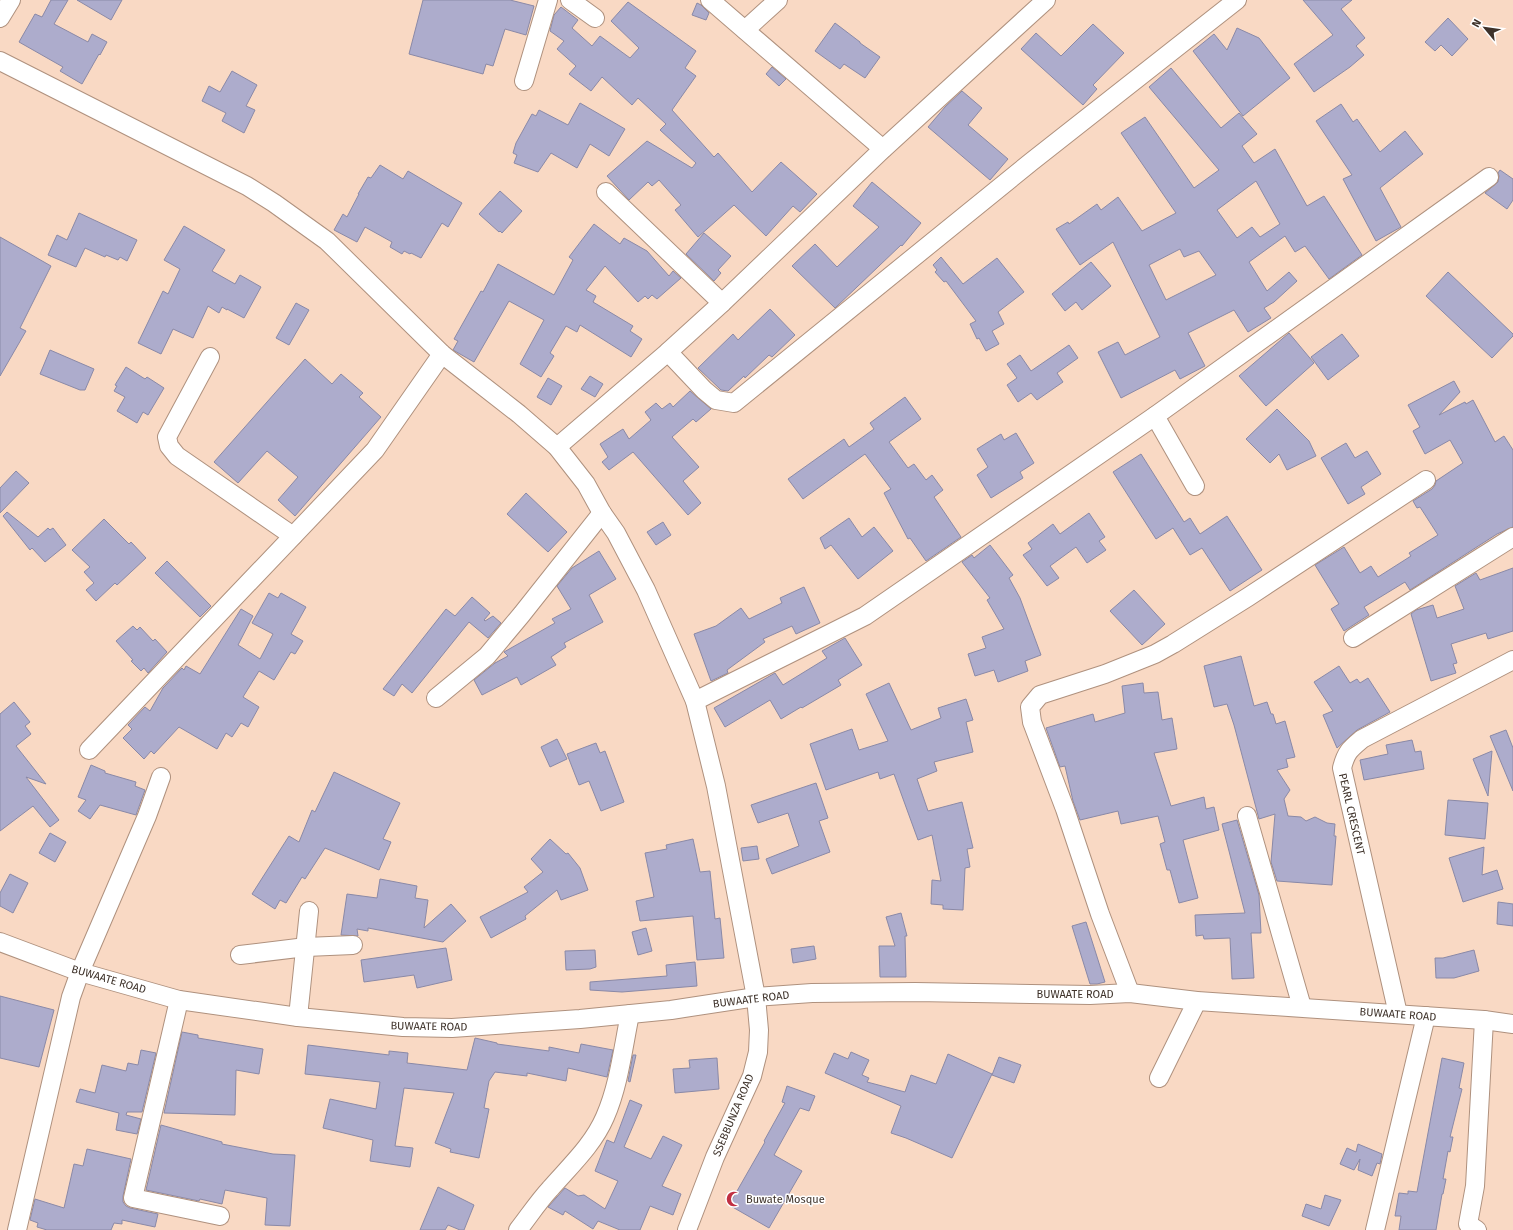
<svg xmlns="http://www.w3.org/2000/svg" width="1513" height="1230" font-family="'Fira Sans',sans-serif">
<rect width="100%" height="100%" fill="#f9d9c4"/>
<g fill="#adaccc" stroke="#8a89a7" fill-rule="evenodd">
<polygon points="51,0 68,0 54,24 88,42 92,34 107,42 100,55 99,54 82,84 60,71 63,67 19,42 35,14 42,17"/>
<polygon points="77,0 122,0 111,20"/>
<polygon points="423,0 510,0 534,6 526,35 505,29 493,66 486,64 483,74 409,54"/>
<polygon points="1303,0 1352,0 1341,9 1365,38 1356,46 1364,55 1350,67 1314,92 1294,64 1333,35"/>
<polygon points="628,2 696,51 685,68 696,76 672,110 714,157 718,153 752,192 781,162 817,194 800,212 793,206 766,236 734,205 698,237 675,210 681,205 659,180 652,186 648,182 629,200 607,176 647,141 692,168 696,163 660,130 666,124 638,98 632,105 602,77 591,91 569,74 576,66 557,49 564,41 550,31 554,15 561,7 578,20 572,28 592,46 600,36 630,58 639,48 611,21"/>
<polygon points="697,3 701,5 709,13 706,20 692,15"/>
<polygon points="1448,18 1468,39 1452,56 1441,45 1435,51 1425,42"/>
<polygon points="835,23 860,42 860,43 880,57 865,78 844,64 840,69 815,51"/>
<polygon points="1093,24 1124,53 1093,85 1097,89 1083,105 1021,49 1036,33 1061,56"/>
<polygon points="1237,28 1259,38 1290,78 1243,116 1193,51 1214,34 1227,50"/>
<polygon points="772,67 786,79 779,86 766,74"/>
<path d="M1171 68 1221 128 1239 113 1257 134 1242 146 1254 163 1275 149 1307 206 1324 196 1362 255 1329 279 1305 246 1295 252 1285 236 1249 262 1267 291 1289 272 1297 281 1274 302 1264 308 1271 318 1248 332 1234 310 1188 333 1205 366 1180 379 1175 370 1121 398 1098 352 1118 342 1125 355 1160 337 1113 242 1080 265 1056 229 1068 222 1069 224 1097 204 1101 210 1118 197 1142 231 1176 213 1121 133 1145 117 1194 188 1219 170 1149 87ZM1256 181 1280 224 1260 237 1252 227 1237 238 1217 210ZM1180 249 1184 257 1199 251 1216 275 1166 300 1149 265Z"/>
<polygon points="232,71 257,85 246,106 255,110 244,133 222,121 226,113 202,101 209,86 220,92"/>
<polygon points="962,91 982,108 968,125 1008,159 990,180 928,127 945,107"/>
<polygon points="580,103 625,129 609,156 590,144 577,168 551,153 538,172 514,163 517,155 513,153 516,143 532,114 536,116 539,110 568,125"/>
<polygon points="1341,104 1353,122 1357,119 1380,152 1405,131 1423,154 1380,188 1401,227 1376,241 1343,179 1352,175 1316,121"/>
<polygon points="380,165 403,179 408,171 462,203 448,227 442,223 421,258 411,253 410,254 404,251 402,254 390,247 392,242 365,227 357,242 334,230 343,214 347,217 359,194 358,194 368,177 371,178"/>
<polygon points="1500,170 1513,179 1513,200 1507,209 1485,193 1498,182 1499,176 1498,173"/>
<polygon points="872,182 921,223 902,246 901,245 835,308 792,266 815,244 837,267 879,227 853,206"/>
<polygon points="500,191 522,211 502,233 500,231 499,232 479,214"/>
<polygon points="79,213 137,240 127,261 120,257 118,260 106,255 105,257 85,248 76,267 48,255 57,235 67,240"/>
<polygon points="594,224 620,244 624,238 647,251 669,276 673,271 681,278 657,299 652,295 648,299 645,296 638,302 605,266 586,290 596,296 593,302 633,326 630,331 642,339 631,357 580,325 577,332 566,326 550,353 554,356 541,377 520,364 544,320 509,301 474,362 453,350 458,341 454,339 481,291 483,292 498,264 554,295 573,260 569,257"/>
<polygon points="184,226 225,250 212,271 235,284 240,275 261,287 244,318 227,309 227,310 222,307 219,313 208,306 193,338 173,329 161,354 138,343 163,291 168,294 180,269 164,260"/>
<polygon points="704,233 731,256 718,270 721,273 714,281 686,254"/>
<polygon points="0,237 51,266 20,328 26,331 0,376"/>
<polygon points="941,257 963,284 997,258 1024,292 998,312 1004,324 992,331 999,344 986,351 979,338 977,339 970,324 976,321 946,281 944,282 935,272 937,270 933,265"/>
<polygon points="1091,262 1111,286 1082,310 1076,302 1065,311 1052,294"/>
<polygon points="1448,272 1513,334 1513,336 1492,358 1426,296"/>
<polygon points="296,303 309,310 289,345 276,338"/>
<polygon points="770,309 795,335 772,357 769,355 745,378 744,376 728,391 721,390 698,368 733,334 738,340"/>
<polygon points="1289,333 1314,363 1266,406 1239,376"/>
<polygon points="1342,334 1359,356 1328,380 1311,357"/>
<polygon points="1069,345 1078,358 1057,373 1063,382 1037,400 1031,393 1018,402 1007,385 1017,378 1007,364 1020,355 1031,371"/>
<polygon points="50,350 94,369 85,390 80,390 40,374"/>
<polygon points="305,359 332,384 341,374 363,393 359,397 381,417 295,516 278,500 298,477 267,451 238,483 214,462"/>
<polygon points="126,367 145,379 147,377 164,388 148,415 143,412 137,423 117,411 125,397 114,391 117,386 115,385"/>
<polygon points="590,376 603,384 595,397 581,389"/>
<polygon points="548,378 562,386 551,405 537,397"/>
<polygon points="1454,381 1460,392 1439,415 1465,402 1466,404 1473,400 1495,442 1504,436 1513,450 1513,527 1497,534 1410,590 1405,582 1364,607 1369,615 1344,631 1331,609 1339,604 1315,565 1344,547 1360,573 1371,566 1378,577 1411,556 1409,553 1438,535 1420,507 1417,508 1413,501 1432,489 1435,485 1436,481 1463,463 1450,440 1425,454 1413,431 1420,427 1408,405"/>
<polygon points="690,391 711,409 696,422 693,419 672,437 699,467 683,481 701,503 688,515 633,452 609,470 602,462 608,457 600,444 623,429 629,439 651,420 645,412 656,403 662,409 670,403 673,407"/>
<polygon points="905,397 921,419 889,442 908,468 914,464 926,480 932,475 943,490 934,497 961,537 926,561 910,538 908,539 884,493 891,489 865,454 803,499 788,479 844,439 849,447 874,429 870,423"/>
<polygon points="1277,409 1309,441 1316,456 1287,470 1279,454 1270,463 1246,439"/>
<polygon points="1016,433 1034,463 1020,472 1023,478 991,498 977,475 988,467 977,449 1001,434 1004,440"/>
<polygon points="1346,443 1355,458 1367,451 1381,474 1361,487 1365,494 1348,504 1321,458"/>
<polygon points="1141,454 1184,522 1190,518 1200,534 1227,516 1262,570 1230,591 1202,548 1190,555 1173,528 1156,539 1113,472"/>
<polygon points="16,471 29,483 0,513 0,488"/>
<polygon points="526,493 567,532 548,552 507,514"/>
<polygon points="7,512 38,537 48,528 50,530 53,528 66,545 45,562 32,548 30,550 3,516"/>
<polygon points="1089,513 1105,537 1099,541 1106,550 1087,563 1076,547 1050,566 1059,578 1047,586 1023,555 1032,549 1028,543 1053,524 1060,534"/>
<polygon points="849,518 862,537 874,527 893,551 858,579 831,545 825,549 820,538"/>
<polygon points="104,519 129,544 131,542 146,558 117,585 115,583 96,601 86,590 94,583 84,572 90,567 72,550"/>
<polygon points="663,522 671,535 656,545 647,532"/>
<polygon points="990,545 1013,575 1009,578 1020,598 1041,655 1025,661 1028,671 998,682 994,670 975,676 968,654 986,648 982,637 1004,629 987,600 990,598 962,562 972,555 974,558"/>
<polygon points="599,551 616,579 589,595 603,622 564,643 566,647 551,657 556,665 521,685 517,677 482,695 474,680 495,663 508,656 504,652 555,623 552,619 571,609 557,586 572,568"/>
<polygon points="167,561 211,606 200,617 155,573"/>
<polygon points="1513,568 1513,631 1488,639 1486,633 1451,644 1457,663 1453,664 1456,673 1431,681 1411,614 1416,610 1433,605 1437,618 1464,609 1455,586 1476,573 1480,580"/>
<polygon points="804,587 820,623 796,634 792,626 763,639 765,642 727,670 728,673 711,681 694,634 716,626 741,608 749,619 782,603 780,598"/>
<polygon points="1134,590 1165,624 1142,645 1110,611"/>
<polygon points="269,593 278,598 281,593 306,607 291,634 303,641 295,654 291,652 274,680 259,671 243,697 259,707 248,727 241,723 232,737 226,733 217,749 179,727 154,754 151,751 144,759 123,738 132,729 128,725 145,707 150,711 163,688 182,668 184,670 186,666 200,674 241,609 253,616 238,645 260,659 273,634 252,623"/>
<polygon points="472,597 490,613 484,620 485,621 493,616 501,623 488,638 469,622 412,693 402,684 394,696 383,689 446,609 455,616"/>
<polygon points="133,626 137,630 140,627 153,641 155,639 167,652 148,673 144,668 141,671 131,661 133,660 116,641"/>
<polygon points="845,638 862,665 838,680 841,685 802,708 801,707 781,719 770,700 725,727 714,708 775,673 783,685 827,658 822,651"/>
<polygon points="1241,656 1254,706 1267,702 1271,714 1273,714 1276,724 1285,721 1295,757 1286,759 1288,767 1277,770 1290,790 1284,799 1288,816 1301,817 1306,821 1315,817 1327,823 1335,824 1334,836 1336,836 1332,885 1277,881 1271,862 1275,814 1259,819 1234,725 1227,704 1214,707 1204,666"/>
<polygon points="1339,666 1350,683 1357,679 1360,683 1368,678 1390,712 1357,730 1337,748 1323,715 1333,711 1314,682"/>
<polygon points="889,683 911,730 941,718 938,708 966,699 973,720 966,722 973,752 934,762 937,771 917,779 928,811 962,802 973,848 967,849 970,867 965,868 963,910 943,909 943,905 931,904 932,880 941,881 932,835 918,840 894,774 880,779 878,772 826,790 810,744 852,729 859,750 888,741 866,694"/>
<polygon points="1143,683 1144,693 1158,692 1162,720 1172,718 1177,749 1154,753 1171,806 1204,797 1206,809 1214,807 1219,830 1183,840 1198,898 1179,903 1170,870 1167,870 1160,844 1165,842 1158,816 1121,824 1118,811 1080,820 1073,801 1065,766 1060,767 1046,728 1093,714 1095,722 1125,713 1122,686"/>
<polygon points="14,702 30,722 25,726 31,734 16,746 46,784 26,777 59,820 50,827 33,806 0,831 0,714"/>
<polygon points="1506,730 1513,748 1513,791 1490,736"/>
<polygon points="557,739 567,759 550,767 541,747"/>
<polygon points="1412,740 1415,752 1421,751 1424,769 1364,780 1360,760 1388,754 1386,745"/>
<polygon points="596,743 600,753 605,751 624,802 601,811 589,781 579,785 567,754"/>
<polygon points="1492,751 1488,796 1473,759"/>
<polygon points="91,765 105,771 105,773 136,782 135,786 145,790 136,815 100,805 90,819 78,811 86,800 78,797"/>
<polygon points="334,772 400,803 383,839 391,842 379,870 325,848 305,879 302,877 286,903 280,900 275,909 252,894 289,836 299,842 312,810 315,812"/>
<polygon points="816,783 828,818 819,821 830,852 772,874 766,859 799,846 788,813 758,823 751,805"/>
<polygon points="1448,800 1488,803 1485,839 1445,835"/>
<polygon points="1237,820 1259,895 1261,933 1251,933 1254,978 1232,979 1230,938 1204,939 1203,935 1196,936 1195,915 1245,913 1222,824"/>
<polygon points="50,833 66,842 55,862 39,853"/>
<polygon points="550,839 566,854 568,853 580,868 588,890 561,900 557,890 525,916 526,919 491,938 480,917 528,892 524,887 543,872 531,859"/>
<polygon points="693,839 700,872 710,871 715,919 720,918 724,958 697,960 693,916 640,921 636,901 654,897 645,853 667,849 666,845"/>
<polygon points="757,846 759,859 743,861 741,848"/>
<polygon points="1484,847 1482,875 1497,870 1503,889 1463,902 1449,858"/>
<polygon points="10,874 28,883 13,913 0,906 0,893"/>
<polygon points="380,879 417,886 415,898 428,900 424,928 451,904 466,921 443,942 368,928 368,931 357,929 358,936 341,935 347,894 377,898"/>
<polygon points="1498,902 1513,904 1513,926 1497,924"/>
<polygon points="901,913 907,936 905,936 906,977 880,977 879,946 895,946 886,917"/>
<polygon points="1086,922 1105,982 1097,984 1090,984 1072,926"/>
<polygon points="646,928 652,951 638,955 632,932"/>
<polygon points="814,946 816,959 793,963 791,949"/>
<polygon points="446,948 452,980 417,988 414,975 364,982 361,960"/>
<polygon points="595,950 596,967 590,969 566,970 565,951"/>
<polygon points="1474,950 1479,971 1454,978 1436,978 1435,958 1443,958"/>
<polygon points="695,962 697,986 622,992 590,990 590,982 667,976 666,965"/>
<polygon points="0,996 54,1010 39,1067 0,1058"/>
<polygon points="182,1032 198,1035 198,1038 263,1049 259,1074 236,1070 235,1115 164,1113"/>
<polygon points="475,1038 497,1043 497,1044 549,1051 549,1047 579,1053 581,1044 613,1050 607,1077 568,1068 566,1081 527,1073 527,1076 495,1072 489,1081 484,1108 489,1109 479,1158 450,1152 451,1149 435,1143 454,1093 404,1088 395,1146 413,1148 410,1167 370,1161 373,1140 323,1128 330,1099 376,1109 380,1082 305,1074 308,1045 389,1055 389,1051 408,1053 407,1063 467,1070"/>
<polygon points="141,1050 156,1053 142,1112 127,1112 126,1115 141,1119 137,1134 116,1130 119,1113 76,1102 80,1089 95,1093 102,1065 126,1071 128,1063 138,1065"/>
<polygon points="851,1052 869,1060 862,1075 869,1078 867,1082 905,1092 911,1075 936,1084 948,1054 992,1074 952,1158 906,1138 891,1133 901,1106 825,1073 834,1053 848,1059"/>
<polygon points="633,1055 636,1055 630,1082 628,1081"/>
<polygon points="999,1057 1021,1065 1014,1083 992,1075"/>
<polygon points="717,1058 719,1089 675,1093 673,1069 690,1068 689,1060"/>
<polygon points="1442,1058 1464,1063 1459,1088 1462,1089 1450,1137 1453,1137 1450,1152 1448,1151 1443,1179 1446,1179 1443,1194 1442,1194 1436,1230 1399,1230 1401,1216 1395,1216 1399,1193 1408,1194 1408,1191 1417,1192"/>
<polygon points="787,1086 815,1096 809,1111 800,1108 774,1155 802,1171 769,1228 729,1205 765,1142 764,1141 785,1103 782,1102"/>
<polygon points="630,1100 642,1105 624,1147 651,1159 663,1136 682,1145 662,1186 681,1194 673,1215 650,1206 640,1230 620,1230 598,1221 593,1229 565,1211 563,1215 548,1207 565,1188 578,1196 584,1195 605,1209 618,1181 595,1171 607,1140 614,1143"/>
<polygon points="161,1125 222,1142 222,1144 273,1154 295,1155 290,1226 265,1225 267,1198 225,1190 222,1204 200,1199 199,1201 146,1190"/>
<polygon points="1358,1144 1382,1154 1380,1164 1377,1163 1372,1176 1358,1170 1360,1159 1354,1170 1340,1164 1347,1148 1356,1152"/>
<polygon points="87,1149 131,1159 123,1196 123,1202 126,1206 130,1208 158,1214 155,1227 122,1220 122,1224 114,1223 111,1230 47,1230 37,1227 38,1223 30,1220 35,1199 64,1208 74,1164 83,1166"/>
<polygon points="438,1187 474,1205 464,1230 460,1230 448,1225 445,1230 420,1230"/>
<polygon points="1325,1195 1341,1200 1329,1226 1302,1216 1306,1204 1321,1209"/>
</g>
<g fill="none" stroke-linecap="round" stroke-linejoin="round">
<defs>
<g id="minor">
<polyline points="570,0 595,18"/>
<polyline points="710,0 883,149"/>
<polyline points="0,18 11,0"/>
<polyline points="745,30 778,0"/>
<polyline points="0,61 247,186 274,203 327,241 442,354 519,414 557,447 586,484 602,513 616,533 646,590 695,701 716,786 756,997 759,1030 758,1052 752,1076 715,1157 687,1230"/>
<polyline points="524,81 548,0"/>
<polyline points="606,192 722,303"/>
<polyline points="668,352 704,390 716,400 734,403 1031,162 1237,0"/>
<polyline points="210,357 167,437 169,446 177,456 293,536"/>
<polyline points="1155,416 1195,486"/>
<polyline points="557,447 668,352 722,303 883,149 1046,0"/>
<polyline points="1353,638 1513,537"/>
<polyline points="436,698 487,656 522,614 602,513"/>
<polyline points="695,701 865,616 1155,416 1489,177"/>
<polyline points="89,750 375,450 442,354"/>
<polyline points="1247,816 1302,1007"/>
<polyline points="0,942 80,972 179,1000 298,1017 403,1027 452,1028 580,1019 671,1010 756,997 812,993 915,992 1090,995 1130,993 1197,1001 1484,1020 1513,1024"/>
<polyline points="240,955 306,947 353,945"/>
<polyline points="1130,993 1100,914 1065,809 1032,722 1030,707 1040,695 1105,674 1155,654 1173,644 1248,597 1426,480"/>
<polyline points="179,1000 133,1198 220,1216"/>
<path d="M1398 1014 1342 768C1346 752 1350 749 1362 739L1513 660"/>
<polyline points="298,1017 309,911"/>
<polyline points="1159,1078 1197,1001"/>
<polyline points="17,1230 71,997 80,972 147,816 161,777"/>
<path d="M518 1230C529 1216 538 1202 550 1189 570 1166 593 1145 605 1117 619 1085 623 1048 630 1014"/>
<polyline points="1375,1230 1426,1016"/>
<polyline points="1477,1230 1468,1224 1475,1186 1484,1020"/>
</g>
</defs>
<use href="#minor" stroke="#af917e" stroke-width="20"/>
<use href="#minor" stroke="#fff" stroke-width="18"/>
</g>
<defs>
<symbol id="mosque-bare" viewBox="-9 -9 18 18"><path d="M3.5-4.9A6 6 0 1 0 3.5 4.9A5 5 0 1 1 3.5-4.9Z" fill="#c13042" stroke="#fff" stroke-width="2.5" paint-order="stroke"/></symbol>
</defs>
<g fill-rule="evenodd">
<use href="#mosque-bare" x="723" y="1188" width="22" height="22"/>
</g>
<g text-anchor="middle" stroke-width="3" stroke-linejoin="round" paint-order="stroke">
<g font-size="11" fill="#3e322a" stroke="#fff">
<text transform="translate(1352 814) rotate(77)" y="4">PEARL CRESCENT</text>
<text transform="translate(109 979) rotate(16)" y="4">BUWAATE ROAD</text>
<text x="1075" y="998">BUWAATE ROAD</text>
<text transform="translate(751 999) rotate(-7)" y="4">BUWAATE ROAD</text>
<text transform="translate(1398 1014) rotate(4)" y="4">BUWAATE ROAD</text>
<text transform="translate(429 1026) rotate(1)" y="4">BUWAATE ROAD</text>
<text transform="translate(733 1115) rotate(-67)" y="4">SSEBBUNZA ROAD</text>
</g>
<g font-size="11" fill="#3e322a" stroke="#fff" text-anchor="start">
<text x="746" y="1203">Buwate Mosque</text>
</g>
</g>
<g transform="translate(1485 28) rotate(299)" stroke="#ffffff" stroke-width="3" paint-order="stroke">
<path d="M0-3L7 15L0 10L-7 15Z" fill="#3e322a"/>
<text y="-6" font-size="11" font-weight="bold" text-anchor="middle" fill="#3e322a">N</text>
</g>
</svg>
